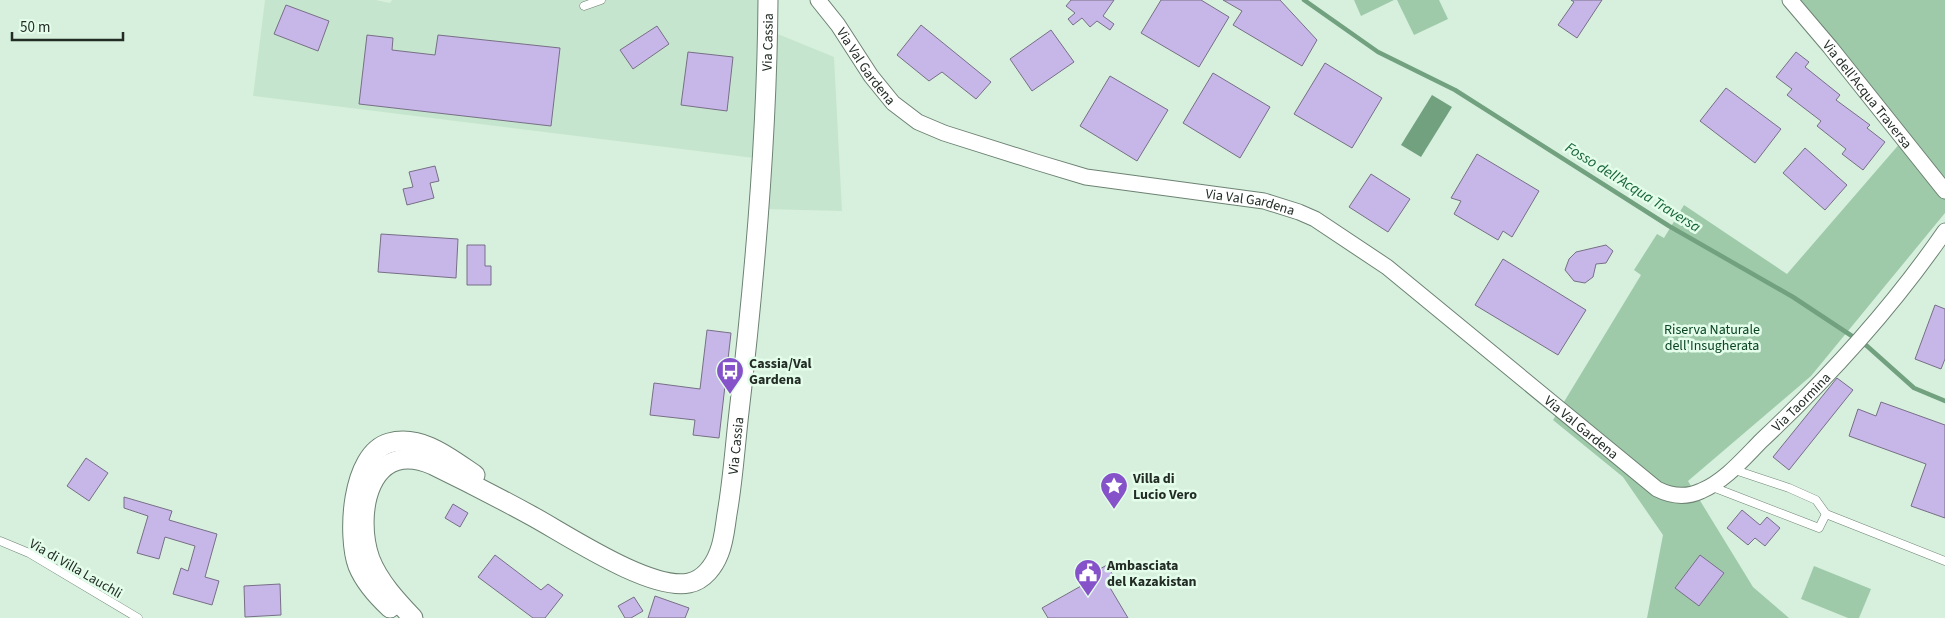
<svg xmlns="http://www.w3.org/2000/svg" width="1945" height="618" font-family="'Source Sans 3',sans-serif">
<rect width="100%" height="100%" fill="#d7f0dd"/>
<polygon fill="#c6e5ce" points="265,0 376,0 390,3 392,0 768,0 768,30 834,57 842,211 759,209 762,159 253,96"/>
<g fill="#9ecaaa">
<polygon points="1354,0 1394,0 1361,16"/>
<polygon points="1397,0 1439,0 1448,19 1414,35"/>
<polygon points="1794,0 1945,0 1945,213 1811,376 1688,481 1753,587 1789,618 1647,618 1663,535 1623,477 1553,420 1641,275 1634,270 1657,234 1664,238 1684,205 1787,274 1908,134"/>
<polygon points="1814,566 1871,589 1859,618 1848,618 1801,599"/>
</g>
<polygon fill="#71a17f" points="1432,95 1452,107 1421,157 1401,145"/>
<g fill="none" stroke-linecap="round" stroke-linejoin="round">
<polyline stroke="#71a17f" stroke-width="4.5" points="1304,0 1378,52 1455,90 1669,226 1793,297 1867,346 1914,388 1945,401"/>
</g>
<g fill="#c7b6e8" stroke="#776f86">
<polygon points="1071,0 1114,0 1103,16 1114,24 1110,30 1097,21 1090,27 1082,18 1073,25 1068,19 1075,13 1066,6"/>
<polygon points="1161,0 1201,0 1229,17 1199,67 1141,33"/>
<polygon points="1223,0 1280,0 1317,40 1302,66 1233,25 1242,11"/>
<polygon points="1571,0 1602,0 1577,38 1558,25 1574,2"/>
<polygon points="286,5 329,21 318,51 274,34"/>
<polygon points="921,25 991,82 976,99 942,72 929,81 897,55"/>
<polygon points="657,26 669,44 633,69 620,50"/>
<polygon points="1051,30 1074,62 1032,91 1010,59"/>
<polygon points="367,35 393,38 392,50 435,55 438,35 560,48 551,126 359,104"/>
<polygon points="688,52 733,57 727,111 681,105"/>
<polygon points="1796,52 1809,62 1805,67 1840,95 1836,100 1870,125 1867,128 1885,142 1863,170 1842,154 1846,149 1817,126 1821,121 1787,95 1792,89 1776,77"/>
<polygon points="1325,63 1382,98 1352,148 1294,114"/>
<polygon points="1213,73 1270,107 1240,158 1183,123"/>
<polygon points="1110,76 1168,110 1137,161 1080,126"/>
<polygon points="1726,88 1781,129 1755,163 1700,121"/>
<polygon points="1805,148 1847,185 1825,210 1783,173"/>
<polygon points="1477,154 1539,191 1512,237 1503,231 1498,240 1454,214 1461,201 1451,198"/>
<polygon points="435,166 439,181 430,183 434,198 407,205 403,189 413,187 409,172"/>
<polygon points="1371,174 1410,199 1388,232 1349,207"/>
<polygon points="381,234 458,239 456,278 378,272"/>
<polygon points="467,245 485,245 485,266 491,266 491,285 467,285"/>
<polygon points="1606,245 1613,251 1606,263 1596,264 1593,277 1585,283 1574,281 1565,270 1569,259 1576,252"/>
<polygon points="1503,259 1586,310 1558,355 1475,305"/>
<polygon points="1935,305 1945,309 1945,359 1941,369 1915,359"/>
<polygon points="707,330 731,333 719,438 693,435 695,420 650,415 654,383 700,389"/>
<polygon points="1837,378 1853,390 1789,470 1773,457"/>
<polygon points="1881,402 1945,425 1945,518 1911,506 1926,464 1849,436 1858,409 1876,416"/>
<polygon points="86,458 108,473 89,501 67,486"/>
<polygon points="124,497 172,511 169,520 217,534 205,577 219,581 212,605 173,594 181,568 188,571 195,546 165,537 159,559 137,553 148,516 124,508"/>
<polygon points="453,504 468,513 460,527 445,518"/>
<polygon points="1742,510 1760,525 1767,517 1780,528 1765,546 1755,538 1748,545 1727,528"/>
<polygon points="495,555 541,590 548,584 563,595 545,618 533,618 478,577"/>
<polygon points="1700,555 1724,573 1699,606 1675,588"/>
<polygon points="1107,565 1117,582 1109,586 1128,618 1048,618 1042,608 1081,586 1078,581"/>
<polygon points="280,584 281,615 245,617 244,586"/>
<polygon points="655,596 689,608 685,618 648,618"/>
<polygon points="634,597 643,611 631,618 625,618 618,606"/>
</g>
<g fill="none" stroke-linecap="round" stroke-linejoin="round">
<defs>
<g id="service">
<polyline points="584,6 601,0"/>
<polyline points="1732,469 1789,488 1816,500 1826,514"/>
<polyline points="1710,486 1819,528 1826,514 1945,561"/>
<polyline points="0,541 29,553 138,618"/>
</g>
<g id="minor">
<path id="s1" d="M818 0 838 25 871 76 893 103 918 122 944 133 1036 162 1086 177 1264 201 1299 212 1315 219 1387 267 1657 489C1671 496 1686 498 1701 491 1725 481 1744 458 1762 440 1829 377 1892 308 1945 231"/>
<path id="s2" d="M1790 0 1830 47 1945 191"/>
</g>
<g id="tertiary">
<path d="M390 608C377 596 365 583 358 566 347 536 351 454 389 443 421 434 450 458 475 475"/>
<path id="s3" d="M413 618C397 601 379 582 370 559 354 514 369 437 433 465 466 481 499 498 532 516 567 535 650 591 689 583 704 580 714 566 719 553 724 541 725 527 727 514 733 480 735 446 739 412 755 276 767 138 768 0"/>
</g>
</defs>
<use href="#service" stroke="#6c8272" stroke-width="9"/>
<use href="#minor" stroke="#6c8272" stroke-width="17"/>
<use href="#tertiary" stroke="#6c8272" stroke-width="21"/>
<use href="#service" stroke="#fff" stroke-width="8"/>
<use href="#minor" stroke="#fff" stroke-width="15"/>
<use href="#tertiary" stroke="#fff" stroke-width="19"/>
</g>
<defs>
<symbol id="bus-pin" viewBox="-11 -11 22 30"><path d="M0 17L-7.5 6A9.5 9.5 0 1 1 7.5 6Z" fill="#8652ca" stroke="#e4fdeb"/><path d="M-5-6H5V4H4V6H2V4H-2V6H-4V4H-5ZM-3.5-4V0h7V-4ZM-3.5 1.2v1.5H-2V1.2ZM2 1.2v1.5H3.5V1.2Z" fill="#fff"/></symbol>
<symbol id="sight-pin" viewBox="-11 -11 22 30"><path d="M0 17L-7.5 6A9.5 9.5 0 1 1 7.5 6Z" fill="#8652ca" stroke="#e4fdeb"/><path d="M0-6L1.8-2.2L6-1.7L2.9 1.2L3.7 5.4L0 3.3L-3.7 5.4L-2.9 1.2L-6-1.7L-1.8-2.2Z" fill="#fff"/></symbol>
<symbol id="civic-pin" viewBox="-11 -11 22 30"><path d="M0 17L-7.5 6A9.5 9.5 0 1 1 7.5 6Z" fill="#8652ca" stroke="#e4fdeb"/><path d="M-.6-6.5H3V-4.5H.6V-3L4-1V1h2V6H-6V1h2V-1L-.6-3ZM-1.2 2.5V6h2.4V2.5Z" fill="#fff"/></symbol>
</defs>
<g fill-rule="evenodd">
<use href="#bus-pin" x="714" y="355" width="32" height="43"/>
<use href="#sight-pin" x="1098" y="470" width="32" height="43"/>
<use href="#civic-pin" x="1072" y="557" width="32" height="43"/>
</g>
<g text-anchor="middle" stroke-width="5" stroke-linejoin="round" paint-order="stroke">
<g font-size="14" fill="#222c25" stroke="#e4fdeb">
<text dy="5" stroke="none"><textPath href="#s3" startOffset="1065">Via Cassia</textPath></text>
<text dy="5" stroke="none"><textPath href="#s1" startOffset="82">Via Val Gardena</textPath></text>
<text dy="5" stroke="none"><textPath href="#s2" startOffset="122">Via dell'Acqua Traversa</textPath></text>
<text dy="5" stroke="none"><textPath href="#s1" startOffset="502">Via Val Gardena</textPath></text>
<text dy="5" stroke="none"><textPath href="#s1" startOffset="1186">Via Taormina</textPath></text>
<text dy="5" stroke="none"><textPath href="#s1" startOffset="908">Via Val Gardena</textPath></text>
<text dy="5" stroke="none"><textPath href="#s3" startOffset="660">Via Cassia</textPath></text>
<text transform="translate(76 568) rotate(30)" y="5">Via di Villa Lauchli</text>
</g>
<g font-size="14" fill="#0a4524" stroke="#e4fdeb">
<text x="1712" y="334">Riserva Naturale<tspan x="1712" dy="16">dell'Insugherata</tspan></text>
</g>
<g font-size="14" font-weight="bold" fill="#222c25" stroke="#e4fdeb" text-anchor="start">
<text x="749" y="368">Cassia/Val<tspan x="749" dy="16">Gardena</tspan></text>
<text x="1133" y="483">Villa di<tspan x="1133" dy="16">Lucio Vero</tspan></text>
<text x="1107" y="570">Ambasciata<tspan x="1107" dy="16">del Kazakistan</tspan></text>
</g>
<g font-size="15" font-style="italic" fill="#156236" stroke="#e4fdeb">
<text transform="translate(1633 187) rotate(32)" y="5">Fosso dell'Acqua Traversa</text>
</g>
</g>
<path d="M12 32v8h111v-8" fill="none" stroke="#222c25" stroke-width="2.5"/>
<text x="20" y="32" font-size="15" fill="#222c25" stroke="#e4fdeb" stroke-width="4" paint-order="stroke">50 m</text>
</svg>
